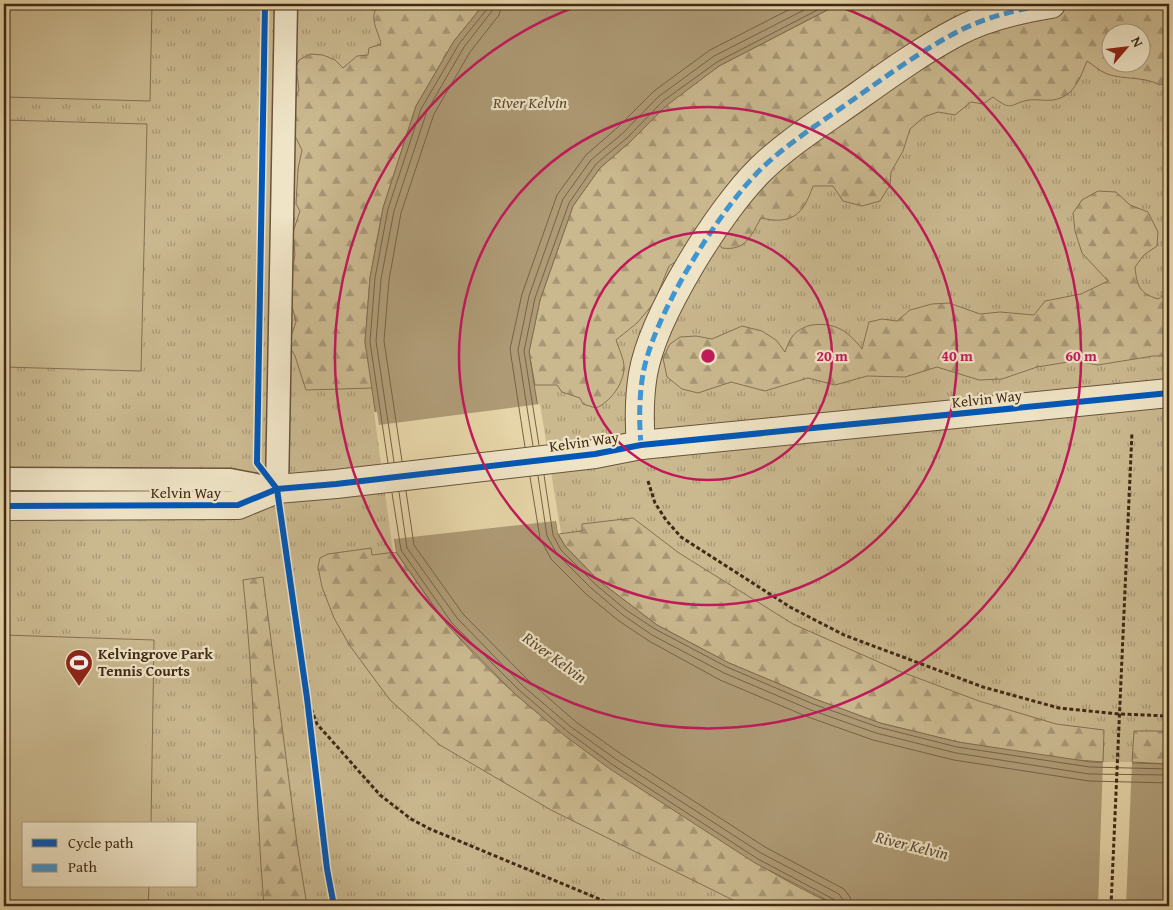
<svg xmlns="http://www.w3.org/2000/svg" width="1173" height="910" font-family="'Gentium Book Plus',serif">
<defs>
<pattern id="grass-tufts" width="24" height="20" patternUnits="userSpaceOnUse" patternTransform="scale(1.25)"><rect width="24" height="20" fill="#cab88f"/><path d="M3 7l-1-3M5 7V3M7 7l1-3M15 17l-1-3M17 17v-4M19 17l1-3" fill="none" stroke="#a69674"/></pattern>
<pattern id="forest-firs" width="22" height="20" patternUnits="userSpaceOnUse" patternTransform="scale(1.25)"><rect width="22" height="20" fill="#cab88f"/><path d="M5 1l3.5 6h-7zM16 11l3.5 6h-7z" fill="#a69674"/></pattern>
</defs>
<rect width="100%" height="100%" fill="#e6d5a8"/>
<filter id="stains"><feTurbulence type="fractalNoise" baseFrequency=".004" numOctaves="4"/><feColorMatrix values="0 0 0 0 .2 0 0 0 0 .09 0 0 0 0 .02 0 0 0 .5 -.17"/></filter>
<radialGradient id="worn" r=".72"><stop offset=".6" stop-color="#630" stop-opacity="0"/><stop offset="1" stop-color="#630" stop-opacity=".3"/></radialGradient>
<path fill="url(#grass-tufts)" stroke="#867052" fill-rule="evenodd" d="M4 4H1169V906H4ZM1110 32H1140V62H1110ZM24 824H196V886H24Z"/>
<g fill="url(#forest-firs)" stroke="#867052" fill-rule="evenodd">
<path d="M380 4H484L454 41 416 106 383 208 370 278 365 342 373 388 306 390 295 356 291 349 290 339 296 322 289 294 295 254 293 232 300 211 296 204 298 169 302 150 294 134V101L299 90 296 67 299 60 310 54 323 55 335 60 343 68 357 56 368 55 369 48 381 44C378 30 367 16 380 4Z"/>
<path d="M839 4H1169V81L1160 85C1143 76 1125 80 1107 74 1100 71 1093 65 1087 61 1080 78 1074 97 1053 100 1045 101 1036 99 1029 100 1010 103 1013 113 993 97L983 104 971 102 955 115 938 112 924 117 910 129 903 151 891 172 890 185 880 201 862 206 843 201 833 186H813C803 215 792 225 761 218 750 237 746 251 722 248L703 224 683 257 669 266 654 303 637 323 616 340C619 349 624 359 624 367 624 384 610 402 596 408L583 404 580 398 562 392 557 385H535L529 352 540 300 573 206 600 168 631 141 665 106 719 66ZM1110 32H1140V62H1110Z"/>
<path d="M1098 191 1116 192 1130 205 1148 212 1158 232 1157 246 1144 255 1135 267C1137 286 1139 293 1158 299L1169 292V356H1153L1098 365 1074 361 1037 367 1002 379 979 380 937 367 905 377 867 376 835 385 808 378 765 391 731 382 698 393 682 389 667 377 663 358 670 344 680 337 696 336 712 339 742 326 762 331 776 340 785 352C787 347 789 341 792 337 796 331 805 326 812 325 835 322 848 331 862 349L869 322 882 319 897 321 910 310 932 304 949 303 980 314 1000 312 1034 315 1045 301 1081 294 1108 281 1082 253 1075 231 1073 213 1082 200Z"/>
<polygon points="633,518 679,553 793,624 899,671 979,701 1056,724 1104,730 1103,762 1052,758 958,742 880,723 815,699 729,663 657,625 598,580 565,546 558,534 582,531 582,524"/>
<path d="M371 548 372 555 396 552C413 576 429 602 448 625 516 707 604 765 691 821 739 852 786 884 838 906H745L551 810 440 745 390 700 350 646 334 618 322 587 318 567 320 558 328 554Z"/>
<path d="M263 577 297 844 307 906H264C255 798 255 688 243 580Z"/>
<polygon points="1134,731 1169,731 1169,764 1132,762"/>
</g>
<g fill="#cab88f" stroke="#867052">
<polygon points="4,4 152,4 150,101 4,97"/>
<polygon points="4,120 147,124 141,371 4,367"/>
<polygon points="4,635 154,640 151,824 24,824 24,886 149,886 148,906 4,906"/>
</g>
<polygon fill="#ae9b76" stroke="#826d4f" points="484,4 839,4 719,66 666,106 631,141 600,168 573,206 540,300 529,352 558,534 565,546 598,580 657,625 729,663 815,699 880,723 958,742 1091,762 1169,764 1169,906 838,906 755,863 610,769 565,736 515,694 448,626 396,552 365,342 370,278 383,208 416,106 454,41"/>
<g fill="#e6d5a8">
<polygon points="540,404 561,533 558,534 556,521 394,539 396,552 393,552 374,412 377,412 379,425"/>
<polygon points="1103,762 1132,762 1126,906 1098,906"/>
</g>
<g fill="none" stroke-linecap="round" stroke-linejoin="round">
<g stroke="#786246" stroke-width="1">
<polyline points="539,445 524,351 535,298 569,203 596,164 628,137 663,101 717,62 829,4"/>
<polyline points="533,446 518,350 529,296 563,199 591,160 623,133 658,97 714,56 816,4"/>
<polyline points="525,447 510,349 522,294 557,195 586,155 618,127 654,91 710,50 800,4"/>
<polyline points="402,461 384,341 389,280 401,213 434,114 470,52 499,15 502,4"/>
<polyline points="394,462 376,341 381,279 394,211 427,111 464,47 492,11 494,4"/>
<polyline points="388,463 370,342 375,278 388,209 421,109 459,44 487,9 488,4"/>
<polyline points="544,475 553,535 561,550 595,584 626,610 655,629 727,667 813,704 878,727 957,747 1090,767 1169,769"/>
<polyline points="538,476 547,536 557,554 591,588 623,615 652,635 724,673 811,710 876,733 956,753 1089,774 1169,775"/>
<polyline points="530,477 540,538 551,559 586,594 619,621 649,641 720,680 808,717 873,740 954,760 1089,781 1169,783"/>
<polyline points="406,491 414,545 463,614 528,680 576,722 621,754 765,847 844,889 850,897 852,906"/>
<polyline points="399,492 407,548 457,618 523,686 571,727 617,760 761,853 839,894 843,900 844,906"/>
<polyline points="392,493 401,550 452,623 519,690 568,732 613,765 758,859 835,900 838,906"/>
</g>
<defs>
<polyline id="service" points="4,479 230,480 277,489 286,4"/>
<g id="pedestrian">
<path d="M641 445C639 421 639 398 643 374 653 316 719 210 761 169 791 140 828 118 861 94 892 72 923 50 957 32 985 17 1019 9 1051 4"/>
<polyline points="4,506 238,505 277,489 336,484 595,454 641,445 1169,393"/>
</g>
</defs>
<use href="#service" stroke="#6a543a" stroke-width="25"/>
<use href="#pedestrian" stroke="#6a543a" stroke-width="30"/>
<g stroke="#412915" stroke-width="3" stroke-dasharray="4 2.5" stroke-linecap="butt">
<polyline points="648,481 655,503 666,520 681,537 790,607 844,635 983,687 1059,708 1119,714 1169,716"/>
<polyline points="283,526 307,698 327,869 334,906"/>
<polyline points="309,703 317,724 380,795 411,819 430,829 609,903 623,906"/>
<polyline points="1111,906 1132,432"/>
</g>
<use href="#service" stroke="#efe4c6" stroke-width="22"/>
<use href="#pedestrian" stroke="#efe4c6" stroke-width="28"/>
<path stroke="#3f96d3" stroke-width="5" stroke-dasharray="10 5" stroke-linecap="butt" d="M641 445C639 421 639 398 643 374 653 316 719 210 761 169 791 140 828 118 861 94 892 72 923 50 957 32 985 17 1019 9 1051 4"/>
<defs>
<g id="cycleway">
<polyline points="265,4 257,463 277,489 307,698 327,869 334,906"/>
<polyline points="4,506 238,505 277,489 336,484 595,454 641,445 1169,393"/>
</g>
</defs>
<use href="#cycleway" stroke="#efe4c6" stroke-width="9"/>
<use href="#cycleway" stroke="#0057b8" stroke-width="6"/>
</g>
<g fill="none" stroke="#c2185b" stroke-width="2.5">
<circle cx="708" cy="356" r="124"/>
<circle cx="708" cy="356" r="249"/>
<path d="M833 4A373 373 0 1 1 583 4"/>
</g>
<defs>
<symbol id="stadium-pin" viewBox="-11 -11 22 30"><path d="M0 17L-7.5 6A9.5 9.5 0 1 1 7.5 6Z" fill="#8f2418" stroke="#efe4c6"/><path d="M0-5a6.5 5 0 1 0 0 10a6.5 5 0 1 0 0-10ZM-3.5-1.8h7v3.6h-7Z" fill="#fff"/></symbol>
</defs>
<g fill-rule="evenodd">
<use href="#stadium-pin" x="63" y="647" width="32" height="43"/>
</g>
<g text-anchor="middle" stroke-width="4.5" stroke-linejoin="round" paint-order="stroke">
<g font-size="15" fill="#412915" stroke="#efe4c6">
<text transform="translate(987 399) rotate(-6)" y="5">Kelvin Way</text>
<text transform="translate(584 442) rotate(-8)" y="5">Kelvin Way</text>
<text x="186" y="498">Kelvin Way</text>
</g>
<g font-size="15" font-weight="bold" fill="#412915" stroke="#efe4c6" text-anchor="start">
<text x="98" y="659">Kelvingrove Park<tspan x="98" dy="17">Tennis Courts</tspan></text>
</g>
<g font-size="16" font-style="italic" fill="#5c462d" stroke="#efe4c6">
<text x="530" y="108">River Kelvin</text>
<text transform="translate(555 657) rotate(36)" y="6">River Kelvin</text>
<text transform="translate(912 845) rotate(14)" y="6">River Kelvin</text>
</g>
</g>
<circle cx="708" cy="356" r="8" fill="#c2185b" stroke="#efe4c6" stroke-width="2.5"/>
<g font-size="15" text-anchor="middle" font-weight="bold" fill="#c2185b" stroke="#efe4c6" stroke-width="4.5" stroke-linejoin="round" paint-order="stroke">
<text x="832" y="361">20 m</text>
<text x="957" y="361">40 m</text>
<text x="1081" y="361">60 m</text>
</g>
<rect width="1173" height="910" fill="none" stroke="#e6d5a8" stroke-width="20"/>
<rect x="5" y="5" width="1163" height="900" fill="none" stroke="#412915" stroke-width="2.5"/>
<rect x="10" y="10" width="1153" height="890" fill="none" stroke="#412915"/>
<rect x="22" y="822" width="175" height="65" fill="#efe4c6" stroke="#a9997f"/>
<rect x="32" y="839" width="25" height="8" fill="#0057b8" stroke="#a9997f"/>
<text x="68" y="848" font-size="15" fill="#412915">Cycle path</text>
<rect x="32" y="864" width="25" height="8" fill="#3f96d3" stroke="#a9997f"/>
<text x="68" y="872" font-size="15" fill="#412915">Path</text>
<g transform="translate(1126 48) rotate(62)"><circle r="24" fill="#efe4c6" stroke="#a9997f"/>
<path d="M0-4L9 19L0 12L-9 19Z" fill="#8f2418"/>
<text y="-8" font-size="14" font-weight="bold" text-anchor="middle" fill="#412915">N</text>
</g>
<rect width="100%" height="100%" filter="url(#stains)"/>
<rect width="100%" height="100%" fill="url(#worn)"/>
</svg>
